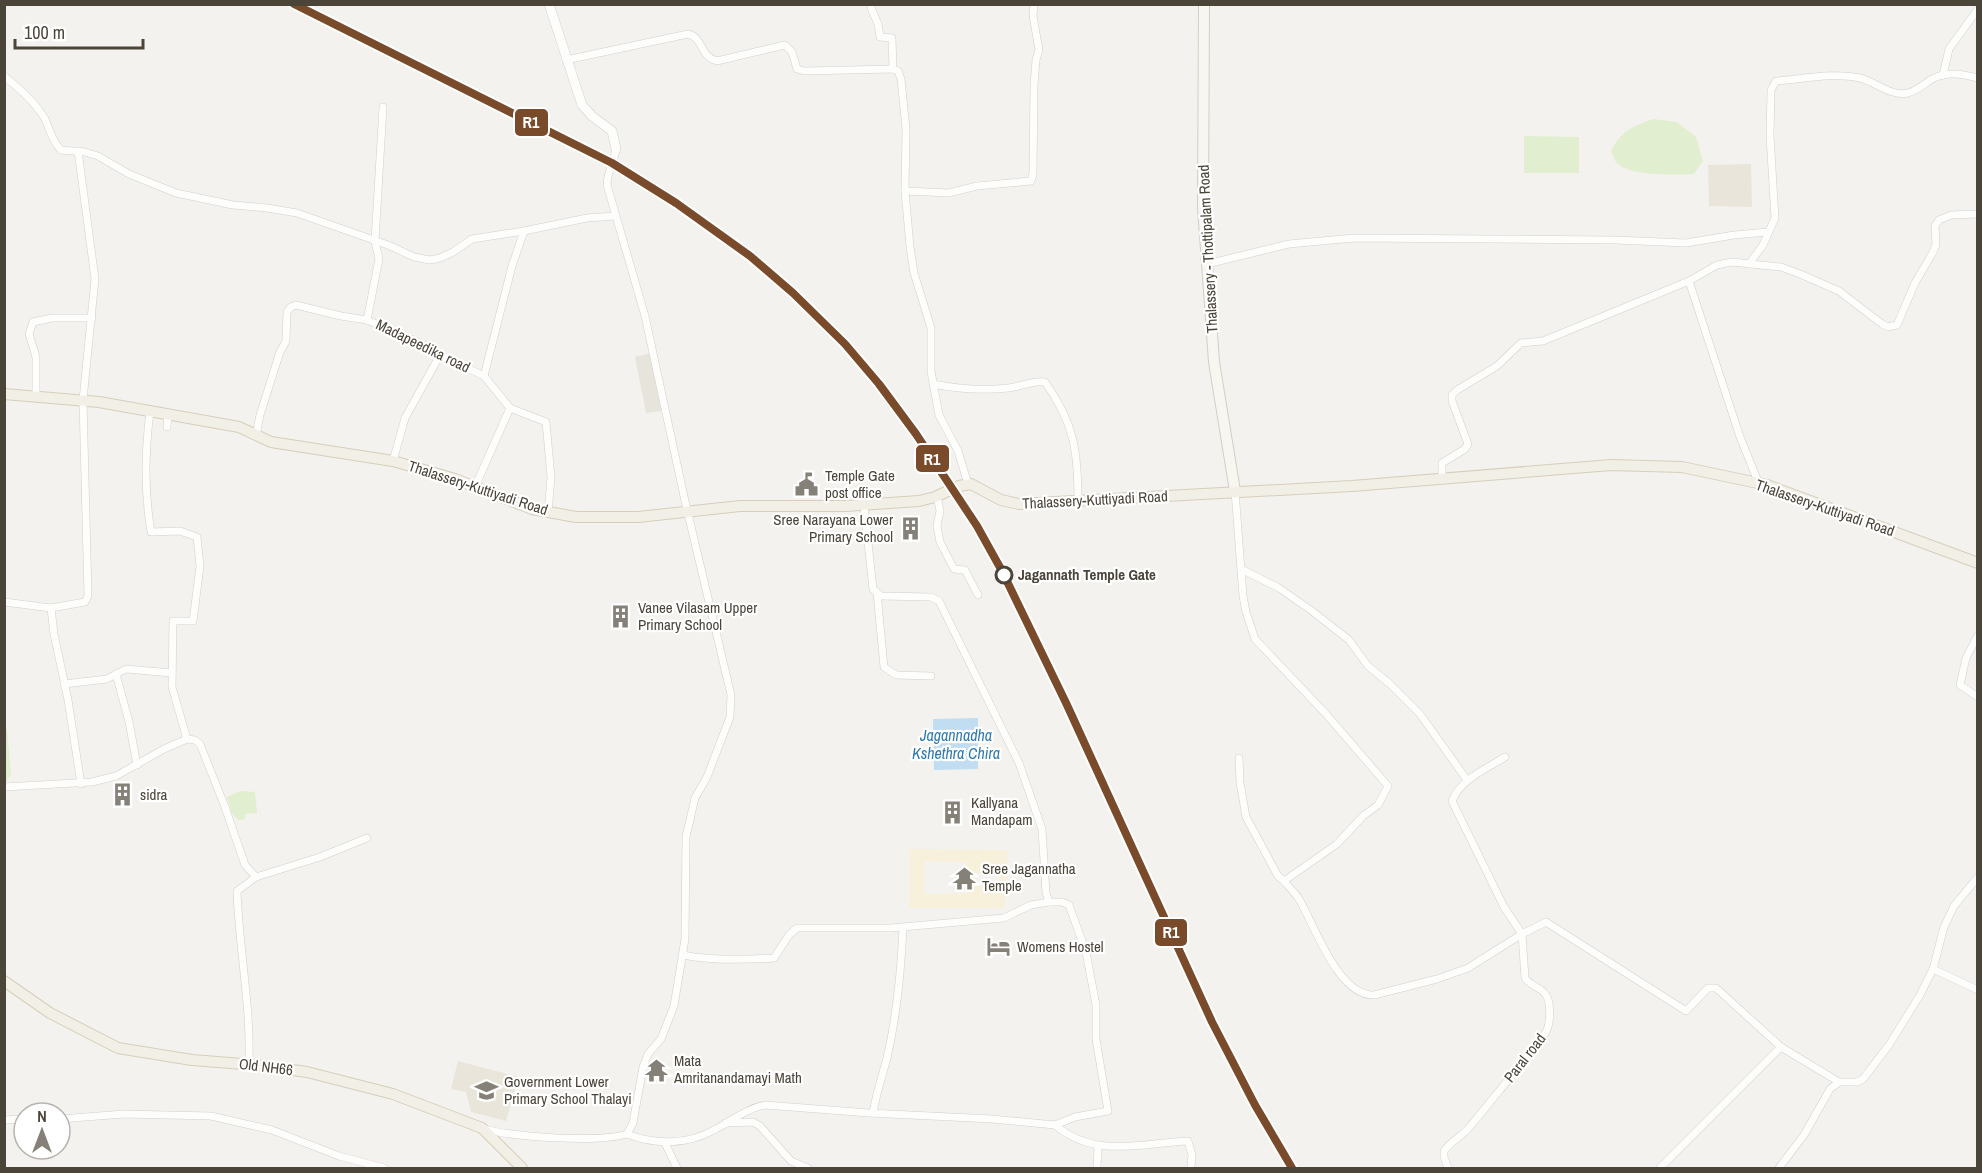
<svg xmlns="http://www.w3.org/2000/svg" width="1982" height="1173" font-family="'Archivo Narrow',sans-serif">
<rect width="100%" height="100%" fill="#f4f2ee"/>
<polygon fill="#e7e4dc" points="651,353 661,411 646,413 635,357"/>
<g fill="#eae5da">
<polygon points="1751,164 1752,207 1709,206 1708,165"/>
<polygon points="458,1061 518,1077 506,1121 471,1112 466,1092 451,1089"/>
</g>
<g fill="#e1eecf">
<path d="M1653 119 1677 122 1696 137 1703 161 1694 174C1677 175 1630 176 1618 164 1615 162 1613 155 1611 151 1622 130 1632 127 1653 119Z"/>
<polygon points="1524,136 1579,137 1579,173 1524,173"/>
<polygon points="4,726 7,729 11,775 4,784"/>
<polygon points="240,791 255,792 257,813 245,814 245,819 239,820 232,814 227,797"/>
</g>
<path fill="#f7f0da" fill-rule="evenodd" d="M909 849 1007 850 1008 887 1005 889V908H909ZM924 861 965 862V873H983V869L999 870V891H985L984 885 968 886 967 893 924 894Z"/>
<polygon fill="#c0ddf1" points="978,718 978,769 934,770 933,719"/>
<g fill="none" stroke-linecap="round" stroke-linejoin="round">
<defs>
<g id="minor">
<polyline points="871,8 878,24 880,37 892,38 893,69 898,71 901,79 906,129 905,191 910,247 914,273 931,328 931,371 939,415 958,451 968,484"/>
<path d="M566 60 688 34C704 38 699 56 717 61L785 45 792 52 797 69 804 71 893 69"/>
<polyline points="1943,75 1949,49 1978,9"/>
<path d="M4 76C19 88 36 103 45 119 50 130 52 141 61 150L85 152 98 156 129 174 176 193 233 205 267 208 297 213 388 245 414 257 430 260 440 258 453 252 472 239 524 231 587 218 615 216"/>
<polyline points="905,191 949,193 977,186 1031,181 1033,174 1034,85 1036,60 1039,50 1033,16 1034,4"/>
<polyline points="1207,264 1289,244 1354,238 1615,240 1686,243 1734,235 1768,232"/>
<path d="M1749 264 1763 245 1775 218 1770 136 1771 90 1776 81C1803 79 1834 72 1860 78 1876 82 1891 97 1908 93 1918 90 1924 84 1932 79 1947 71 1962 74 1978 78"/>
<polyline points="1689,281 1740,437 1759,484"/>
<polyline points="367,320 379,259 375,241 383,107"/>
<polyline points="484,376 512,266 524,231"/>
<path d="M933 384C958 389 982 391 1008 388 1020 387 1034 380 1045 382 1075 424 1078 453 1078 502"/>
<polyline points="36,396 36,357 29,334 33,322 52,318 92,318"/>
<path d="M150 410C145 454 144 489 151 532L180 531 197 537 200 566 193 621H173L172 687 187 739"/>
<polyline points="167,427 168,413"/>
<polyline points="256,435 260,415 280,352 286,341 287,312 291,307 296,305 341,316 367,320 420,343 440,355 484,376 510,408 546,422 551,477 548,513"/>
<polyline points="393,461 405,418 440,355"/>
<polyline points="1442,480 1442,463 1465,449 1468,444 1452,401 1452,395 1457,390 1497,366 1521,343 1543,341 1689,281 1717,265 1732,262 1781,267 1800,274 1839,291 1882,324 1888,327 1897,325 1915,283 1932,254 1936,245 1935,226 1939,220 1951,215 1978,214"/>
<polyline points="475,487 510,408"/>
<path d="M1235 491 1243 596 1246 612 1255 639 1326 714 1388 786 1378 805 1363 816 1337 844 1284 881C1289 887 1295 893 1299 899 1315 926 1338 996 1374 995L1437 979 1468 968 1522 934 1504 907 1452 801C1461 779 1486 769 1505 757"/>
<polyline points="937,496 940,511 937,526 940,542 954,569 965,570 978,595"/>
<polyline points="1241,569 1279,588 1312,611 1349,640 1368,666 1390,684 1420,714 1467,780"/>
<polyline points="877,593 884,667 896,675 931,676"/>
<polyline points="4,602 51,608 54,634 68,700 81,784"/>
<polyline points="51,608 85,602 88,596 83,400 95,279 78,151"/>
<polyline points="1978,635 1966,658 1960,685 1978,697"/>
<polyline points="116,674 129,722 137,765"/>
<polyline points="64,684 107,679 126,669 172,673"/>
<polyline points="1239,758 1240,782 1246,817 1278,876 1284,881"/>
<polyline points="4,787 92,782 116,776 164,749 187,739 195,740 200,744 225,807 245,865 256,877 320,857 367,838"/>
<path d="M683 955C713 961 744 960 774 958L789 935 797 928H891L1004 918 1031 905 1049 902"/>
<polyline points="1933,969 1978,990"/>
<path d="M249 1064C251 1006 239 949 237 891L256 877"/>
<path d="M873 1113C876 1094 882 1077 887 1058 897 1015 901 972 903 928"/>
<polyline points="60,1119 124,1114 211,1116 272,1130 339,1156 384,1168"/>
<polyline points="4,1120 24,1119"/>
<polyline points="726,1123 753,1122 760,1126 791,1161 808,1168"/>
<path d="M1055 1125C1095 1159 1141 1143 1188 1141L1192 1155 1191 1168"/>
<path d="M484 1129C515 1137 598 1143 627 1134L633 1123 643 1067 648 1054 661 1039 674 1006 685 939 686 837 695 798 707 777 730 717 731 695 685 501 645 316 607 185C607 172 614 162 616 149"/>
<path d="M627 1134C655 1145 687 1145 714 1130 732 1121 745 1109 765 1105L869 1113 992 1119 1055 1125 1075 1117 1108 1111 1096 1039V1005L1086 952 1069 905 1062 902H1049L1046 893 1042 829 1019 763 939 601 931 597 881 596 873 589 864 505"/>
<polyline points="665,1143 677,1168"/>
<polyline points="1097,1168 1098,1146"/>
<path d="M1448 1168 1444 1157V1151C1450 1142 1460 1137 1468 1129 1479 1116 1489 1103 1500 1090 1512 1074 1542 1045 1548 1027 1550 1020 1551 1002 1546 995 1541 987 1530 986 1525 978L1522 934 1546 922 1686 1011 1708 988H1716L1781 1047 1839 1082"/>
<polyline points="1660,1168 1781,1047"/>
<polyline points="1779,1168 1804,1135 1830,1089 1839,1082 1857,1082 1863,1079 1889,1045 1920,995 1933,969 1944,927 1954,906 1978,877"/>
</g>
<polyline id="tertiary" points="549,4 582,105 593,117 612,131 616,149"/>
<polyline id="secondary" points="1204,4 1203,207 1214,362 1235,491"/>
<g id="primary">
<polyline points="4,394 99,402 239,427 271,442 393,461 455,479 532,509 576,517 638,517 740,506 846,506 919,501 935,497 959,486 971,484 1001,500 1019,504 1352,486 1611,465 1682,467 1767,485 1978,563"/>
<polyline points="4,981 50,1013 118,1048 192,1060 257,1065 307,1072 393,1094 482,1128 522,1168"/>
</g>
</defs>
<use href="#minor" stroke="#d2d0cb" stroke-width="8"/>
<use href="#tertiary" stroke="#d2d0cb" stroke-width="10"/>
<use href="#secondary" stroke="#d3cfc5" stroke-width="12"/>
<use href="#primary" stroke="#d6cebb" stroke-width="12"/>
<use href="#minor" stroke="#fdfdfc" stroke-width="7"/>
<use href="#tertiary" stroke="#fdfdfc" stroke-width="9"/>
<use href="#secondary" stroke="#f7f6f1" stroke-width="10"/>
<use href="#primary" stroke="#f2efe6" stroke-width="10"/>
<defs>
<polyline id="rail-1" points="294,4 612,163 676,203 750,256 793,293 845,344 879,384 916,434 977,526 1002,571 1067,705 1212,1022 1255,1105 1292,1168"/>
</defs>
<use href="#rail-1" stroke="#fff" stroke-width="12"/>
<use href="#rail-1" stroke="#7a4b2a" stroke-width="8"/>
</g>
<defs>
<symbol id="civic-bare" viewBox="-9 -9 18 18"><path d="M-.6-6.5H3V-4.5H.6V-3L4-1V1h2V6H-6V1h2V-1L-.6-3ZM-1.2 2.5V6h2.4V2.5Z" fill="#868178" stroke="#fff" stroke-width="2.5" paint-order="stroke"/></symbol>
<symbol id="building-bare" viewBox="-9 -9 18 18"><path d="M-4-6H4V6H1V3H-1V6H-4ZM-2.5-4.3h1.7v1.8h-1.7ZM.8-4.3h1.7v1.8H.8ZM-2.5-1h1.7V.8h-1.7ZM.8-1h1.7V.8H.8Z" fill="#868178" stroke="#fff" stroke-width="2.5" paint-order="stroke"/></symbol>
<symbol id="temple-bare" viewBox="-9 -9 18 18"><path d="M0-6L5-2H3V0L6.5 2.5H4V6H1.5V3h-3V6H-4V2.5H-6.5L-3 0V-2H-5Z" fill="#868178" stroke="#fff" stroke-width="2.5" paint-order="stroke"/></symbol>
<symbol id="hotel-bare" viewBox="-9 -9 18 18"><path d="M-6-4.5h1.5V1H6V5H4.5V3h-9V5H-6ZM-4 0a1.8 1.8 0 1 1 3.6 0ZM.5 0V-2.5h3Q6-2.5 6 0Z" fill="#868178" stroke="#fff" stroke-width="2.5" paint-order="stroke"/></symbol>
<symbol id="school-bare" viewBox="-9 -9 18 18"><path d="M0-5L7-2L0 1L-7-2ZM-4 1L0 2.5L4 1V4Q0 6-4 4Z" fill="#868178" stroke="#fff" stroke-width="2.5" paint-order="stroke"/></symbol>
</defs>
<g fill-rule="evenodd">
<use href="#civic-bare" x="790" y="468" width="33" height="33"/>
<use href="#building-bare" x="894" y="512" width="33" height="33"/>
<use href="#building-bare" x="604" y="600" width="33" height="33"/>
<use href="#building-bare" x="106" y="778" width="33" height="33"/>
<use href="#building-bare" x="936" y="796" width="33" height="33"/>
<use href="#temple-bare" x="948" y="862" width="33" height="33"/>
<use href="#hotel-bare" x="982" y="930" width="33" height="33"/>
<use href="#temple-bare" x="640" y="1054" width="33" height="33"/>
<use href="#school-bare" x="470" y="1074" width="33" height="33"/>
</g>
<circle fill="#fff" stroke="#4b4439" stroke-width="3" cx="1004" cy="575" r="8"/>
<g text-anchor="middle" stroke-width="4.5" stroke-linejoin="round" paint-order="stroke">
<g font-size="15" fill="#4b4439" stroke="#fff">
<text transform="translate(1208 249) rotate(-93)" y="5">Thalassery - Thottipalam Road</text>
<text transform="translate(423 346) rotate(26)" y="5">Madapeedika road</text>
<text transform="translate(478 488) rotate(18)" y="5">Thalassery-Kuttiyadi Road</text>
<text transform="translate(1095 500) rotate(-3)" y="5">Thalassery-Kuttiyadi Road</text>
<text transform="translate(1825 508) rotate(19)" y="5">Thalassery-Kuttiyadi Road</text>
<text transform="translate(1525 1058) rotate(-52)" y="5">Paral road</text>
<text transform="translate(266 1067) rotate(7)" y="5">Old NH66</text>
</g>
<g font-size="15" fill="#4b4439" stroke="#fff" text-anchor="start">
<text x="825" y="481">Temple Gate<tspan x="825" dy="17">post office</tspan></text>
<text x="893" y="525" text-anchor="end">Sree Narayana Lower<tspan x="893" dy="17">Primary School</tspan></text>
<text x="638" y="613">Vanee Vilasam Upper<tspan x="638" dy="17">Primary School</tspan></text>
<text x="140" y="800">sidra</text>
<text x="971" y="808">Kallyana<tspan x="971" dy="17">Mandapam</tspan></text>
<text x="982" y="874">Sree Jagannatha<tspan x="982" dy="17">Temple</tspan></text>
<text x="1017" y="952">Womens Hostel</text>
<text x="674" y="1066">Mata<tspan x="674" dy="17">Amritanandamayi Math</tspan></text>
<text x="504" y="1087">Government Lower<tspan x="504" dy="17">Primary School Thalayi</tspan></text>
</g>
<g font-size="15" font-weight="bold" fill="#4b4439" stroke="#fff" text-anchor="start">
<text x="1018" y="580">Jagannath Temple Gate</text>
</g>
<g font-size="16" font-style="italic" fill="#2e7ab2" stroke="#fff">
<text x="956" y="741">Jagannadha<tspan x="956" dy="18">Kshethra Chira</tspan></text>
</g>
</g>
<g stroke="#fff" stroke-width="2">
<rect x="514" y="108" width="35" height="29" rx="6" fill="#7a4b2a"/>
<rect x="915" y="444" width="35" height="29" rx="6" fill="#7a4b2a"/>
<rect x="1154" y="918" width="34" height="29" rx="6" fill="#7a4b2a"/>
</g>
<g font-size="16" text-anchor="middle" font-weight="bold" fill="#fff">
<text x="531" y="128">R1</text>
<text x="932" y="465">R1</text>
<text x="1171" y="938">R1</text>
</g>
<rect width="1982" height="1173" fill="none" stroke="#4b4439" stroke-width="12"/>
<g transform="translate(42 1131)"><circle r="28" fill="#ffffff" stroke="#b7b4b0" stroke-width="1.5"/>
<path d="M0-4.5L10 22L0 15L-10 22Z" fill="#868178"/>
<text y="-9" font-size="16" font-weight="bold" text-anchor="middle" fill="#4b4439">N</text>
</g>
<path d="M15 39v9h128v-9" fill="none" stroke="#4b4439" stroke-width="3"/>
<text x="24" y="39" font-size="18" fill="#4b4439" stroke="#ffffff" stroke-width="4.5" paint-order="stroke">100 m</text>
</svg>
